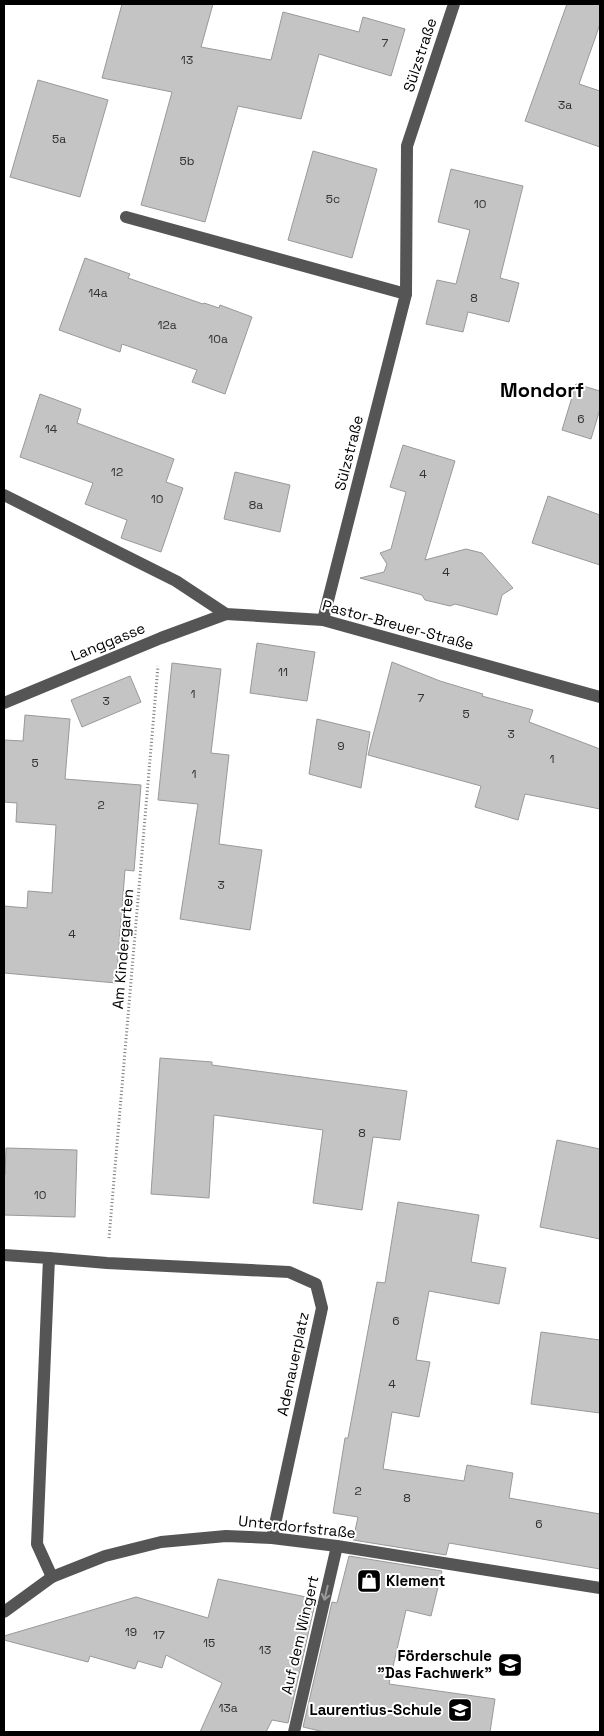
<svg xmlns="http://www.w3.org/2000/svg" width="604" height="1736" font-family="'Space Grotesk',sans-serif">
<rect width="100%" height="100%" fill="#fff"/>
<g fill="#c4c4c4" stroke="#999">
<polygon points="122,4 213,4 201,47 271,60 283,12 359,32 363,17 405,29 391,76 319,54 301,119 238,106 205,222 141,205 172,92 102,78"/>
<polygon points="567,4 600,4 600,24 579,84 600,91 600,147 525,121"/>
<polygon points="38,80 108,100 80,197 10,177"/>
<polygon points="313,151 377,169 352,258 288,240"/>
<polygon points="451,169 523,186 500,278 519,283 509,322 468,312 463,332 426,324 437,280 456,284 470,230 438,222"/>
<polygon points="85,258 130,274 128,278 203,304 204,303 219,308 220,305 252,317 225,394 192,382 197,370 122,344 120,352 59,330"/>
<polygon points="576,384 600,391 600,409 591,439 562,430"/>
<polygon points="40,394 81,409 77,423 174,459 166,482 183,488 161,552 121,538 127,520 85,504 93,483 20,457"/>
<polygon points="403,445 455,461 425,560 466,549 482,553 513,588 502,595 497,615 455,604 450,606 425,600 422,595 360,578 384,572 387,564 380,553 391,549 406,492 390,487"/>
<polygon points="235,472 290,485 280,532 224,519"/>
<polygon points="548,496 600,515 600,565 532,543"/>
<polygon points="257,643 315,652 307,701 250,693"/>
<polygon points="392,662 440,681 483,694 482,696 533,710 529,722 600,749 600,809 525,794 518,820 475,807 481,786 368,755"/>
<polygon points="172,663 221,669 211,753 229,755 219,844 262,850 250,930 180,919 198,804 158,800"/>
<polygon points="130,676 141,702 82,727 71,700"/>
<polygon points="25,715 70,719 65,779 141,785 134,871 125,870 116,983 4,973 4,906 27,908 28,891 52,893 56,825 16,822 17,803 4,802 4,740 23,741"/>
<polygon points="317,719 370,732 361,788 309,774"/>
<polygon points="160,1058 212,1062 212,1065 407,1091 400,1140 373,1137 362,1210 313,1203 323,1130 214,1115 209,1198 151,1194"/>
<polygon points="557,1140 600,1149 600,1239 540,1227"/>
<polygon points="6,1148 77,1150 75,1217 4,1215 4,1175 5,1175"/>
<polygon points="398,1202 479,1215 471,1262 506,1268 499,1304 429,1291 416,1360 430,1362 419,1417 392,1412 383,1469 464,1481 467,1465 513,1473 509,1498 600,1514 600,1569 449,1543 446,1555 353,1540 358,1517 333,1513 345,1438 348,1438 377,1282 385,1283"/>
<polygon points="541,1332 600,1340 600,1413 531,1404"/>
<polygon points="349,1556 442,1571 431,1616 406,1610 389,1684 495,1699 490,1732 324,1732 303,1727 332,1602 337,1603"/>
<polygon points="218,1579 316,1599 288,1723 272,1720 266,1732 200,1732 222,1683 166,1655 162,1668 138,1661 135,1669 90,1656 88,1662 4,1640 4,1636 136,1597 208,1618"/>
</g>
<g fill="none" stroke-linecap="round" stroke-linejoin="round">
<polyline stroke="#777" stroke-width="3" stroke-dasharray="1 2.5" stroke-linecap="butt" points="109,1238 158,666"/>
<g stroke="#555" stroke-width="12">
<polyline points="126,217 406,294"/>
<polyline points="4,495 176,581 226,614 323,620 600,697"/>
<polyline points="323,620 406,294 407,146 454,4"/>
<polyline points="4,703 161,638 226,614"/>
<polyline points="4,1255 49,1258 37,1544 52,1577"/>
<polyline points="49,1258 107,1263 289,1272 316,1284 322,1308 272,1538"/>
<polyline points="4,1612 52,1577 105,1556 161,1542 226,1536 272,1538 337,1546 600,1588"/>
<polyline points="294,1732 337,1546"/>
</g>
</g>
<defs><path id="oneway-shaft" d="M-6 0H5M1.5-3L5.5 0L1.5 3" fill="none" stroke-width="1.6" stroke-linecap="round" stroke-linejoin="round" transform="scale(1.25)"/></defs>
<use stroke="#999" href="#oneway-shaft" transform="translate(326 1593) rotate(103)"/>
<defs>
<symbol id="shop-square" viewBox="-11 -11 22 22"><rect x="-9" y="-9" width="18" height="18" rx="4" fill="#000" stroke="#fff"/><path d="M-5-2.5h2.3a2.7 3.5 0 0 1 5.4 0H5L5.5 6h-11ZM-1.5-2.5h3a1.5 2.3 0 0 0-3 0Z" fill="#fff"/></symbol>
<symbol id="school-square" viewBox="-11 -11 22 22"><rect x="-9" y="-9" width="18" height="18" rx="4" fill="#000" stroke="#fff"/><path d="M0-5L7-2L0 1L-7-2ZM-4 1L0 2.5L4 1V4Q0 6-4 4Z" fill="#fff"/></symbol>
</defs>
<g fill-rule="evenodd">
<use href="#shop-square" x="355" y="1567" width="28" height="28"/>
<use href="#school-square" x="496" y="1651" width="28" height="28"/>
<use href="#school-square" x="446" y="1696" width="28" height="28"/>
</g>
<g text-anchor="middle" stroke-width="4" stroke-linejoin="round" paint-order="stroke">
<g font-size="12" fill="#313131">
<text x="385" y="47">7</text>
<text x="187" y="64">13</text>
<text x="565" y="109">3a</text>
<text x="59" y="143">5a</text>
<text x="187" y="165">5b</text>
<text x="333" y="203">5c</text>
<text x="480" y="208">10</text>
<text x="98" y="297">14a</text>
<text x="474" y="302">8</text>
<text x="167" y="329">12a</text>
<text x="218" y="343">10a</text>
<text x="581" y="423">6</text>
<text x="51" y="433">14</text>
<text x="117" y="476">12</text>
<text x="423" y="478">4</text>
<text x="157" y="503">10</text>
<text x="256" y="509">8a</text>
<text x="446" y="576">4</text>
<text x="283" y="676">11</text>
<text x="193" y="698">1</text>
<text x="421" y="702">7</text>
<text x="106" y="705">3</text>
<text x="466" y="718">5</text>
<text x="511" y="738">3</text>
<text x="341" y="750">9</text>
<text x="552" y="763">1</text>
<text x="35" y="767">5</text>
<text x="194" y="778">1</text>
<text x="101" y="809">2</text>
<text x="221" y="889">3</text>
<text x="72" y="938">4</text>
<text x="362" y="1137">8</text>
<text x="40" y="1199">10</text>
<text x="396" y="1325">6</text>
<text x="392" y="1388">4</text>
<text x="358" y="1495">2</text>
<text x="407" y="1502">8</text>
<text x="539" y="1528">6</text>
<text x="131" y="1636">19</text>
<text x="159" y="1639">17</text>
<text x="209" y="1647">15</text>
<text x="265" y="1654">13</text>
<text x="228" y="1712">13a</text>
</g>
<g font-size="15" fill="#000" stroke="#fff">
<text transform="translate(420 55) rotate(-72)" y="5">Sülzstraße</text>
<text transform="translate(349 453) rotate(-76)" y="5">Sülzstraße</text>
<text transform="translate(398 625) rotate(15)" y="5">Pastor-Breuer-Straße</text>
<text transform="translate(108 642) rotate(-22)" y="5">Langgasse</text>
<text transform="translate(123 949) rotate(-85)" y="5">Am Kindergarten</text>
<text transform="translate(293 1364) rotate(-78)" y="5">Adenauerplatz</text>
<text transform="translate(297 1527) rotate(6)" y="5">Unterdorfstraße</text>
<text transform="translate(300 1635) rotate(-77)" y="5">Auf dem Wingert</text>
</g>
<g font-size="15" font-weight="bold" fill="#000" stroke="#fff" text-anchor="end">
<text x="386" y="1586" text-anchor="start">Klement</text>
<text x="492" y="1661">Förderschule<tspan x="492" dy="17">"Das Fachwerk"</tspan></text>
<text x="442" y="1715">Laurentius-Schule</text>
</g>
<g font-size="20" font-weight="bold" fill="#000" stroke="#fff">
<text x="542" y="397">Mondorf</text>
</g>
</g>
<rect width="604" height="1736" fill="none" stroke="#000000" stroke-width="10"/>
</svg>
